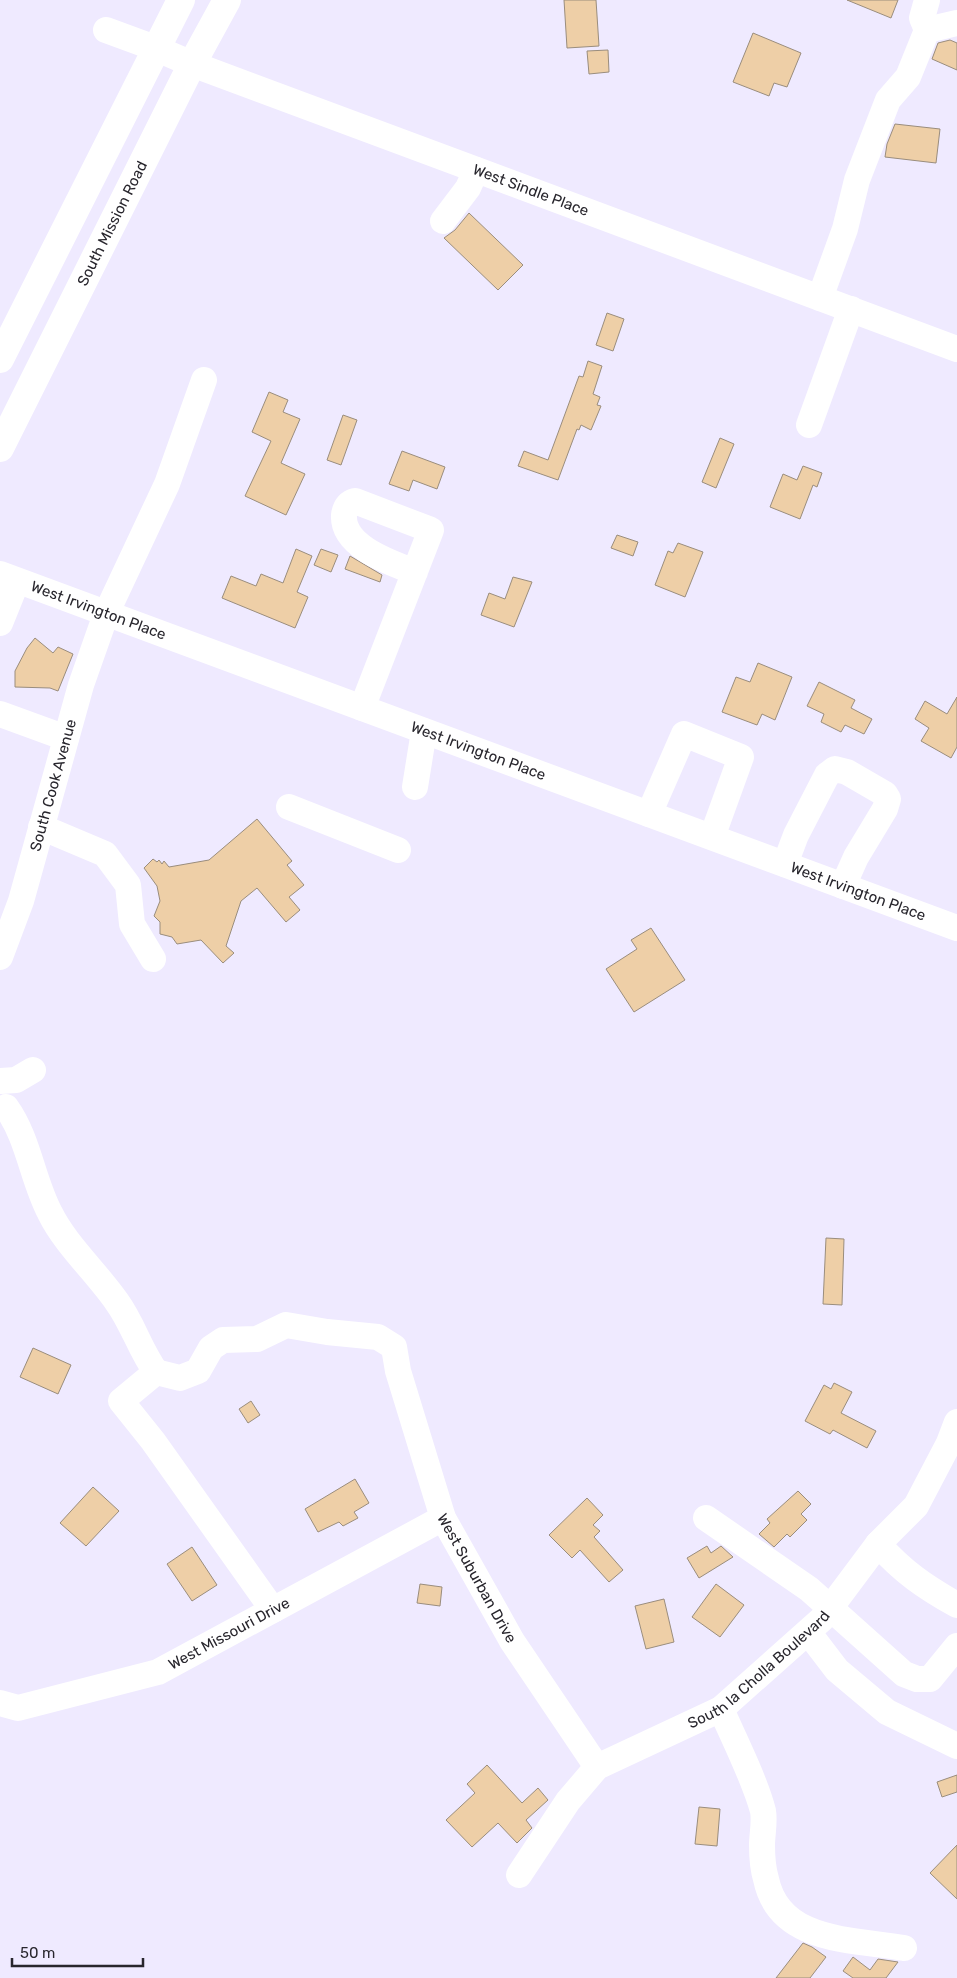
<svg xmlns="http://www.w3.org/2000/svg" width="957" height="1978" font-family="Rubik,sans-serif">
<rect width="100%" height="100%" fill="#efeaff"/>
<g fill="#eecfa7" stroke="#9a8d7d">
<polygon points="564,0 596,0 599,46 567,48"/>
<polygon points="847,0 898,0 891,18"/>
<polygon points="753,33 801,53 787,87 774,83 769,96 733,82"/>
<polygon points="950,40 957,43 957,70 932,59 938,43"/>
<polygon points="608,50 609,72 589,74 587,51"/>
<polygon points="895,124 940,129 936,163 885,157 887,144"/>
<polygon points="469,213 523,265 498,290 444,238 455,230"/>
<polygon points="607,313 624,319 613,351 596,345"/>
<polygon points="588,361 602,366 593,394 600,397 597,405 601,406 591,430 581,425 579,430 577,429 558,480 518,466 524,451 548,460 579,376 583,377"/>
<polygon points="269,392 288,400 283,412 300,419 281,463 305,474 286,515 245,496 271,441 252,432"/>
<polygon points="343,415 357,420 341,465 327,460"/>
<polygon points="720,438 734,444 716,488 702,482"/>
<polygon points="402,451 445,467 437,489 413,480 409,491 389,484"/>
<polygon points="803,466 822,473 817,487 813,485 800,519 770,507 783,474 797,480"/>
<polygon points="617,535 638,542 633,556 611,548"/>
<polygon points="678,543 703,552 685,597 655,585 668,551 673,553"/>
<polygon points="296,549 312,556 297,592 308,597 295,628 222,598 231,576 256,586 261,574 283,583"/>
<polygon points="321,549 338,555 331,572 314,565"/>
<polygon points="350,556 382,575 380,582 345,569"/>
<polygon points="513,577 532,582 514,627 481,615 489,593 505,599"/>
<polygon points="35,638 53,653 58,647 73,654 58,691 50,688 15,687 15,671 27,648"/>
<polygon points="758,663 792,677 775,720 762,714 757,725 722,712 736,677 750,682"/>
<polygon points="819,682 855,700 851,708 872,719 864,734 845,725 841,732 821,722 824,714 807,706"/>
<polygon points="957,697 957,747 951,758 921,741 929,728 915,719 925,701 947,714"/>
<polygon points="257,819 292,861 287,865 304,885 289,897 300,910 286,922 257,888 241,901 226,946 234,953 223,963 201,940 177,944 172,937 160,934 160,922 154,916 160,901 157,886 144,868 153,859 157,862 159,860 162,864 164,861 169,867 209,860"/>
<polygon points="651,928 685,980 634,1012 606,969 637,949 631,940"/>
<polygon points="826,1238 844,1239 842,1305 823,1304"/>
<polygon points="33,1348 71,1365 58,1394 20,1377"/>
<polygon points="834,1383 852,1392 841,1413 876,1431 867,1448 833,1430 830,1434 805,1421 824,1385 831,1389"/>
<polygon points="251,1401 260,1415 248,1423 239,1409"/>
<polygon points="355,1479 369,1503 354,1512 358,1518 343,1526 339,1522 318,1532 305,1509"/>
<polygon points="93,1487 119,1511 86,1546 60,1523"/>
<polygon points="798,1491 811,1504 801,1514 807,1520 790,1537 787,1534 774,1547 759,1534 770,1523 767,1519"/>
<polygon points="587,1498 603,1515 593,1525 600,1531 594,1537 623,1570 609,1582 580,1550 572,1558 549,1535"/>
<polygon points="707,1546 711,1553 721,1546 733,1557 699,1578 687,1558"/>
<polygon points="192,1547 217,1585 192,1601 167,1564"/>
<polygon points="420,1584 442,1587 440,1606 417,1603"/>
<polygon points="716,1584 744,1605 720,1637 692,1617"/>
<polygon points="664,1599 674,1642 646,1649 635,1606"/>
<polygon points="487,1765 522,1803 538,1788 548,1800 526,1820 532,1828 517,1843 498,1823 472,1847 446,1820 475,1793 467,1784"/>
<polygon points="957,1775 957,1792 942,1797 937,1782"/>
<polygon points="699,1807 720,1809 717,1846 695,1844"/>
<polygon points="957,1845 957,1899 930,1873"/>
<polygon points="803,1943 812,1947 826,1957 810,1978 776,1978"/>
<polygon points="853,1957 870,1970 878,1959 898,1962 886,1978 853,1978 843,1971"/>
</g>
<g fill="none" stroke-linecap="round" stroke-linejoin="round">
<g stroke="#fff" stroke-width="26">
<path id="s1" d="M106 30 155 48 192 64 957 349"/>
<polyline points="927,30 957,23"/>
<polyline points="443,221 468,188 476,170"/>
<polyline points="820,298 845,229 857,180 888,100 908,77 927,30 922,18 927,0"/>
<polyline points="809,425 851,309"/>
<path id="s2" d="M0 574 957 928"/>
<polyline points="0,623 17,581"/>
<path d="M362 708 431 530 355 501C348 503 345 508 344 515 342 547 392 563 415 572"/>
<polyline points="0,714 66,738"/>
<polyline points="415,787 424,731"/>
<polyline points="289,807 398,850"/>
<polyline points="649,814 684,734 741,757 712,837"/>
<polyline points="41,827 105,854 128,885 132,924 153,959"/>
<polyline points="785,864 796,835 827,775 835,769 847,772 885,794 888,799 885,809 856,857 843,886"/>
<path id="s3" d="M0 957 21 901 81 685 106 614 167 484 204 380"/>
<polyline points="0,1081 16,1080 33,1070"/>
<path d="M6 1107C29 1139 32 1179 50 1213 65 1244 97 1273 117 1302 133 1324 140 1350 156 1372L121 1401 153 1441 273 1610"/>
<path id="s4" d="M156 1372 180 1378 198 1371 211 1348 223 1340 257 1339 286 1325 327 1332 378 1337 394 1347 398 1371 443 1518 512 1641 597 1767"/>
<polyline points="706,1518 809,1589 904,1674 917,1679 930,1679 957,1646"/>
<path d="M878 1544C903 1572 925 1587 957 1605"/>
<polyline points="808,1632 837,1670 887,1712 957,1746"/>
<path id="s5" d="M0 1703 18 1708 158 1672 443 1518"/>
<path d="M721 1709C734 1739 755 1780 763 1811 765 1822 762 1835 762 1845 762 1856 763 1869 766 1879 779 1943 853 1939 904 1948"/>
<path id="s6" d="M519 1875 568 1801 597 1767 721 1709 822 1619 878 1544 916 1506 949 1443 957 1422"/>
</g>
<g stroke="#fff" stroke-width="28">
<polyline points="0,359 181,0"/>
<path id="s7" d="M0 448 192 64 227 0"/>
</g>
</g>
<g text-anchor="middle" stroke-width="4" stroke-linejoin="round" paint-order="stroke">
<g font-size="15" fill="#28262d" stroke="#efeaff">
<text dy="5" stroke="none"><textPath href="#s1" startOffset="454">West Sindle Place</textPath></text>
<text dy="5" stroke="none"><textPath href="#s7" startOffset="251">South Mission Road</textPath></text>
<text dy="5" stroke="none"><textPath href="#s2" startOffset="105">West Irvington Place</textPath></text>
<text dy="5" stroke="none"><textPath href="#s2" startOffset="510">West Irvington Place</textPath></text>
<text dy="5" stroke="none"><textPath href="#s3" startOffset="180">South Cook Avenue</textPath></text>
<text dy="5" stroke="none"><textPath href="#s2" startOffset="915">West Irvington Place</textPath></text>
<text dy="5" stroke="none"><textPath href="#s4" startOffset="510">West Suburban Drive</textPath></text>
<text dy="5" stroke="none"><textPath href="#s5" startOffset="244">West Missouri Drive</textPath></text>
<text dy="5" stroke="none"><textPath href="#s6" startOffset="324">South la Cholla Boulevard</textPath></text>
</g>
</g>
<path d="M12 1958v8h131v-8" fill="none" stroke="#28262d" stroke-width="2.5"/>
<text x="20" y="1958" font-size="15" fill="#28262d" stroke="#efeaff" stroke-width="4" paint-order="stroke">50 m</text>
</svg>
